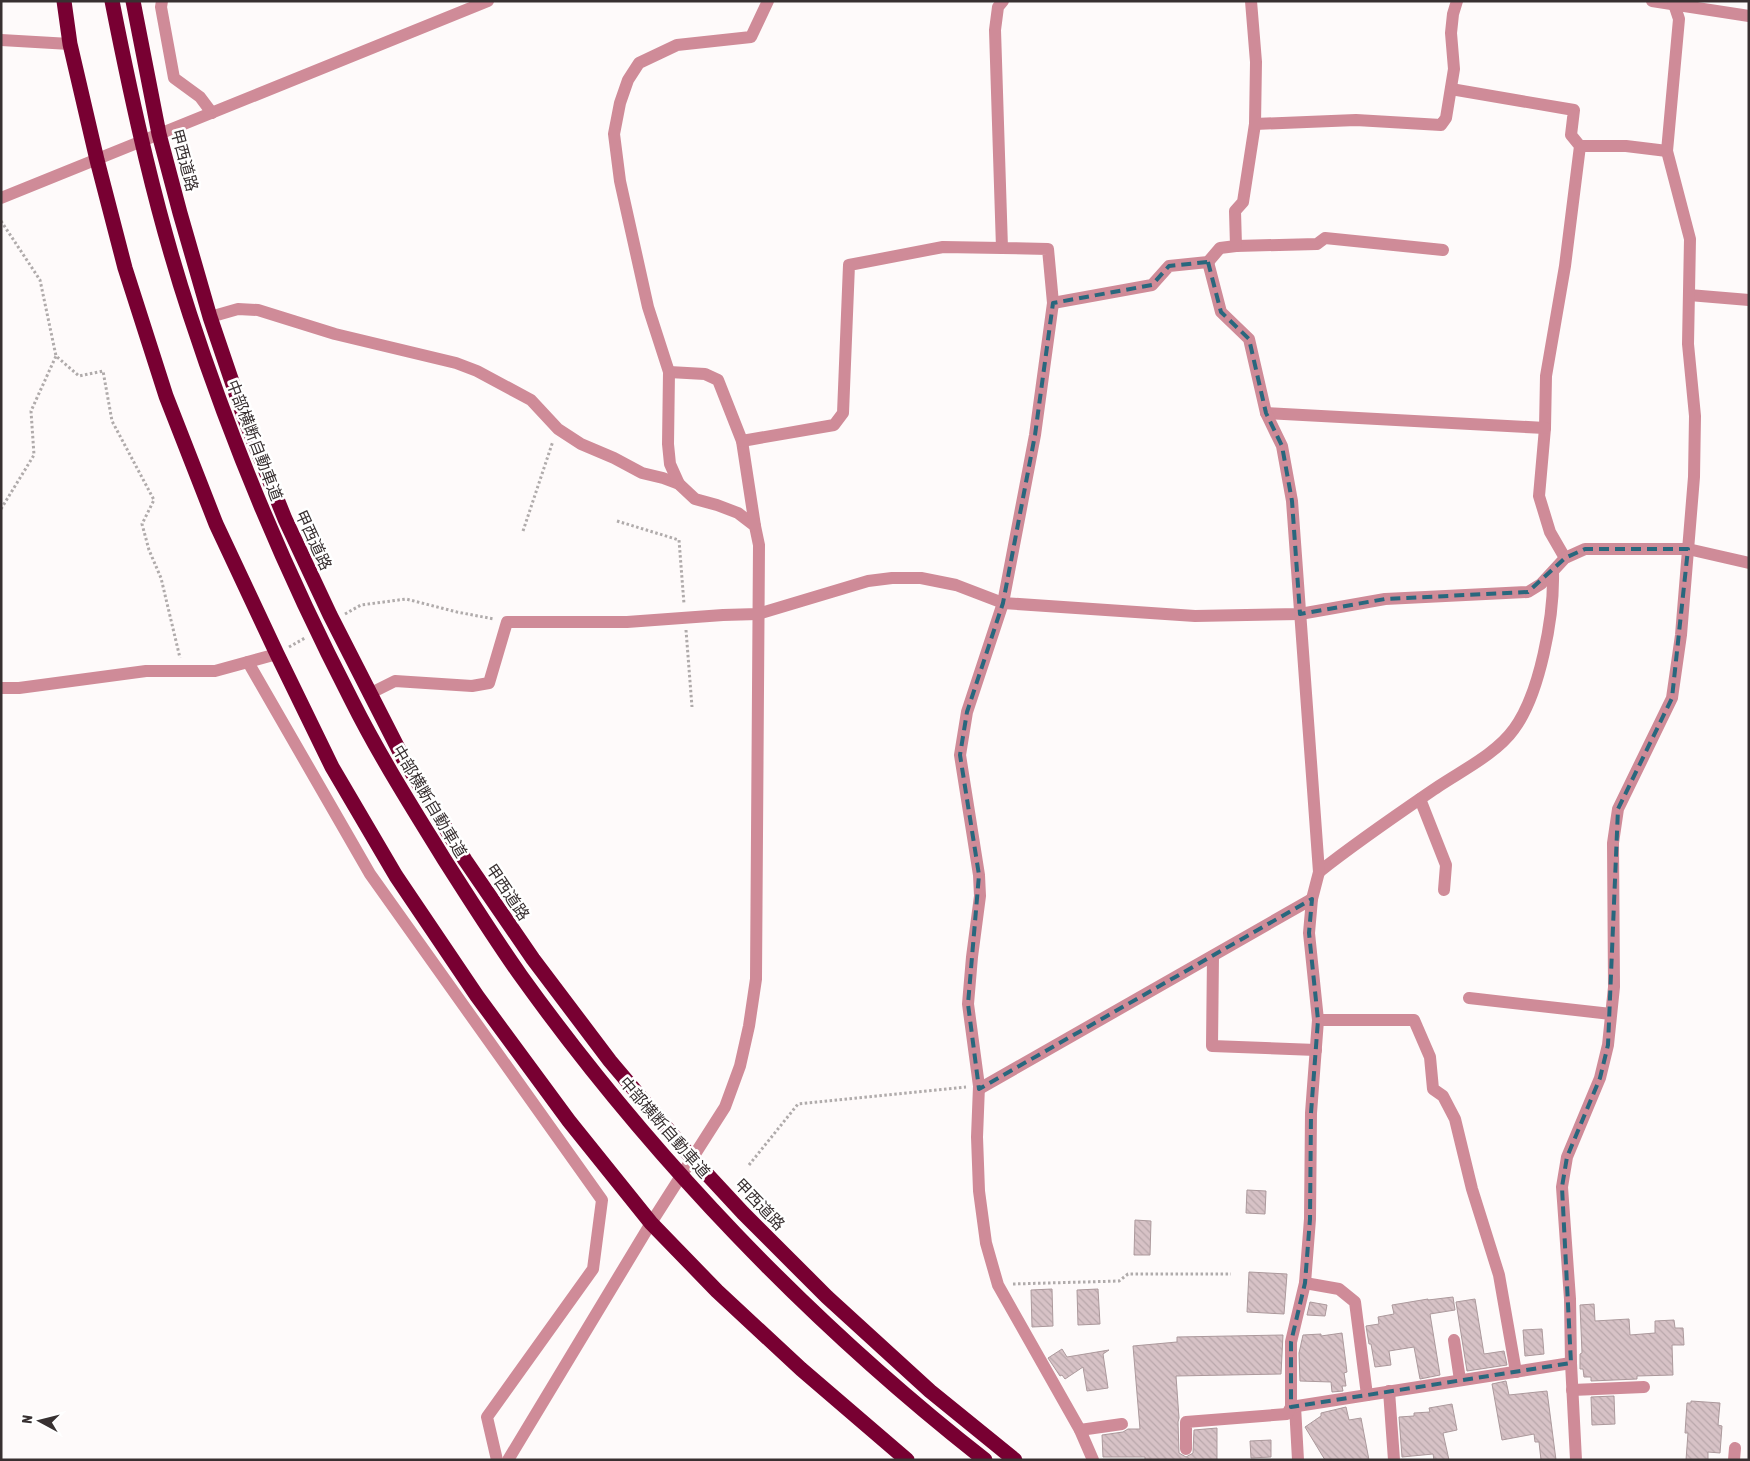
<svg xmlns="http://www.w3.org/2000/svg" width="1750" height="1461" font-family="'Asap Condensed','Noto Sans JP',sans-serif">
<defs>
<pattern id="building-back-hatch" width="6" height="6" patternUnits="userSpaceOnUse" patternTransform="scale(1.25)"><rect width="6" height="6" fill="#d7c2c6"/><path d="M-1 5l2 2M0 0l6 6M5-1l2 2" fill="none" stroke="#b9a7ab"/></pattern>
</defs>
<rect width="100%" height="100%" fill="#fefafa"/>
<g fill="url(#building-back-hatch)" stroke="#ac999c">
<polygon points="1247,1190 1266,1191 1265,1214 1246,1213"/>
<polygon points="1135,1220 1151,1221 1150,1255 1134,1255"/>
<polygon points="1249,1272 1287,1274 1284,1314 1247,1312"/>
<polygon points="1052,1289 1053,1326 1032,1327 1031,1290"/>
<polygon points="1098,1289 1100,1324 1078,1325 1077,1290"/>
<polygon points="1453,1297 1455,1310 1430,1314 1440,1375 1420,1379 1414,1347 1389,1351 1391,1365 1375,1367 1371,1344 1369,1344 1366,1326 1379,1324 1378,1317 1394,1314 1392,1305 1428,1299 1428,1300"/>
<polygon points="1475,1299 1484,1354 1504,1351 1507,1365 1467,1371 1456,1302"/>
<polygon points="1310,1302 1327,1305 1325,1316 1307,1315"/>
<polygon points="1594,1304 1595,1321 1629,1319 1630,1335 1655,1333 1655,1321 1674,1320 1675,1328 1683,1328 1684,1345 1672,1345 1673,1375 1637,1376 1637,1379 1591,1381 1591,1377 1584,1377 1583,1369 1580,1369 1580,1354 1582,1353 1580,1305"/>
<polygon points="1542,1329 1544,1354 1525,1356 1523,1330"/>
<polygon points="1342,1333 1347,1372 1344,1373 1346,1386 1342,1386 1343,1391 1332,1392 1331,1382 1300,1381 1299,1353 1303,1335 1321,1334 1321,1336"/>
<polygon points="1283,1335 1281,1374 1176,1376 1179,1418 1178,1422 1179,1453 1186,1457 1193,1453 1194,1430 1217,1428 1217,1460 1145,1460 1145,1457 1103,1457 1102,1435 1123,1432 1128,1429 1140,1429 1133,1346 1177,1342 1177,1337"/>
<polygon points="1062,1349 1067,1357 1109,1350 1103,1354 1108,1388 1087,1391 1083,1367 1065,1379 1062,1375 1060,1376 1048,1358"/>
<polygon points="1506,1381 1509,1395 1547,1391 1556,1460 1541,1460 1539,1442 1535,1442 1534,1434 1502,1440 1492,1384"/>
<polygon points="1614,1396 1615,1424 1592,1425 1591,1397"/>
<polygon points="1691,1401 1720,1403 1718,1425 1722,1426 1720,1453 1708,1452 1708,1460 1686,1460 1688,1433 1685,1433 1687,1403 1691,1403"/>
<polygon points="1452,1404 1457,1430 1443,1433 1449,1460 1434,1460 1433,1454 1402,1457 1399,1417 1414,1416 1414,1413 1430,1412 1429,1408"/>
<polygon points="1346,1407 1349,1420 1361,1418 1369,1460 1325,1460 1305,1427 1321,1416 1321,1413"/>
<polygon points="1271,1440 1271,1457 1251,1458 1250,1441"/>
</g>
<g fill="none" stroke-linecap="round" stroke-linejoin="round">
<g stroke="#b0abab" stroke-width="3" stroke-dasharray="2.5 2.5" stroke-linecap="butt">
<polyline points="1,221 40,280 56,356 79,376 103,371 112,421 154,500 142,524 149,550 161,578 180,658"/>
<polyline points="1,509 34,455 31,411 56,356"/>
<polyline points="617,521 679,540 684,604"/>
<polyline points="523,531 553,441"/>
<polyline points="345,614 361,605 406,599 457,612 494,619"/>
<polyline points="686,630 692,707"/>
<polyline points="289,647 305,638"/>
<polyline points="749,1165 798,1104 966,1087"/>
<polyline points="1013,1284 1119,1281 1128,1274 1231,1274"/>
</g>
<g stroke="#cf8b98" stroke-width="12">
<polyline points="162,1 161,7 174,78 200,97 212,113"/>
<polyline points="1003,1 998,7 995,30 1002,248 1048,249 1053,303 1035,435 1003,603 967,712 960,755 979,875 980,896 972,957 968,1004 979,1086 977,1137 979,1191 986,1243 998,1285 1080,1430 1093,1460"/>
<polyline points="1652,1 1749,16"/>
<polyline points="1,40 70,44"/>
<polyline points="1451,89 1574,110 1571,135 1580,146 1565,266 1546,376 1545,428 1539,496 1550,532 1565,558"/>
<polyline points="1255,124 1356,120 1441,125 1446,118 1454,69 1451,33 1453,14 1457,1"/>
<polyline points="1580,146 1626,146 1667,151"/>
<polyline points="1,198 488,1"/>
<polyline points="1236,246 1317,244 1325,238 1443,250"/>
<polyline points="1689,295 1749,300"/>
<polyline points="1053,303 1152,285 1169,266 1208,262 1220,248 1236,246 1235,211 1243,202 1255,124 1256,62 1251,1"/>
<polyline points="210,317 238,309 258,310 335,334 456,363 477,371 531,400 558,429 581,444 614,458 642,473 663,478 679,484 695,499 717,505 738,513 755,526 759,545 756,979 749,1026 740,1066 725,1107 651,1223 508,1460"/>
<polyline points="669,372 705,374 718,380 742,441 755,526"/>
<polyline points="1266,413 1545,428"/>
<polyline points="742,441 834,425 843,413 849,265 943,247 1002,248"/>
<polyline points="679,484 670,464 668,444 669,372 648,307 620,181 614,134 620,103 628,80 639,63 677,45 751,37 768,1"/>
<polyline points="248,662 370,874 602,1200 593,1269 487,1417 497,1460"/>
<polyline points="1,688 19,688 146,671 215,671 277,654"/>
<polyline points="369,694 395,681 472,686 489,683 507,622 627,622 723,615 758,614 868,581 892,578 921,578 956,585 1003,603 1195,616 1300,614 1385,599 1528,592 1541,584 1565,558 1585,549 1688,549 1749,563"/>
<polyline points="1420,799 1446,865 1444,890"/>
<path d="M1319 872C1358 841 1398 814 1439 786 1463 770 1497 753 1514 729 1540 694 1554 616 1553 573"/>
<polyline points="1213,956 1212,1046 1316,1050"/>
<polyline points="1469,998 1611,1014"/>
<polyline points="1318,1020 1414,1020 1430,1057 1433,1089 1443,1096 1455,1119 1472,1189 1499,1275 1516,1372"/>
<polyline points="979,1089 1312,899"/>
<polyline points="1305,1283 1339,1289 1355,1302 1367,1395"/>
<polyline points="1454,1340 1460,1380"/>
<polyline points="1572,1390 1644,1387"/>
<polyline points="1389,1391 1394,1460"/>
<polyline points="1295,1406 1298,1460"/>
<polyline points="1291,1407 1571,1363"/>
<polyline points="1080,1430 1122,1424"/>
<polyline points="1186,1449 1186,1422 1287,1414 1291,1407 1291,1342 1305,1283 1310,1219 1311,1113 1318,1020 1309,933 1312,899 1319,872 1292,501 1282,446 1266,413 1249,339 1221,312 1208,262"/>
<polyline points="1576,1460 1571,1363 1570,1299 1562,1187 1567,1157 1600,1078 1608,1045 1614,987 1613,843 1618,809 1672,698 1681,635 1694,477 1695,416 1688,344 1690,239 1667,151 1679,19 1673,1"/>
<polyline points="1734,1460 1735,1448"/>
</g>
<g stroke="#780032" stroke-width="15">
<polyline points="64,1 70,44 97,160 125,268 166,396 216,524 277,654 332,767 396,876 477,996 569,1121 651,1223 717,1291 801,1369 907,1460"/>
<polyline points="133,1 159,134 180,213 210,317 244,417 285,519 330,615 403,758 465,860 533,959 610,1061 692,1158 743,1213 827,1297 930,1391 1015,1460"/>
</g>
<path stroke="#780032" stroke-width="15" d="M112 1C133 107 156 212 190 315 233 447 288 577 352 701 379 755 412 807 444 859 469 898 494 938 521 976 651 1157 809 1322 985 1460"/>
</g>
<path fill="none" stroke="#29677d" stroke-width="4" stroke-dasharray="10 6" stroke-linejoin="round" d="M1208 262 1221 312 1249 339 1266 413 1282 446 1292 501 1300 614 1385 599 1528 592 1565 558 1585 549H1688L1672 698 1618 809 1608 1045 1600 1078 1567 1157 1562 1187 1571 1363 1291 1407V1342L1305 1283 1310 1219 1311 1113 1318 1020 1309 933 1312 899 979 1089 968 1004 979 875 960 755 967 712 1003 603 1035 435 1053 303 1152 285 1169 266Z"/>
<g text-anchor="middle" stroke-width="5" stroke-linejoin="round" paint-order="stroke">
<g font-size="16" fill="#383031" stroke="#fff">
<text transform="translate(185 160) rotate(75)" y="6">甲西道路</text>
<text transform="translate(255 440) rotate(69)" y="6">中部横断自動車道</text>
<text transform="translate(314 540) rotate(65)" y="6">甲西道路</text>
<text transform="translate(430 801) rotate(59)" y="6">中部横断自動車道</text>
<text transform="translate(508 892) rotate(56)" y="6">甲西道路</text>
<text transform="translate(665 1127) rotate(49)" y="6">中部横断自動車道</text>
<text transform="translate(760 1204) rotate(46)" y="6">甲西道路</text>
</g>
</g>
<rect width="1750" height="1461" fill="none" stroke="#383031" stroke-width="5"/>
<g transform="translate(40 1421) rotate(277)" stroke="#ffffff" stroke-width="4" paint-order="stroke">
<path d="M0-4L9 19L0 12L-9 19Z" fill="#383031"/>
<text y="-8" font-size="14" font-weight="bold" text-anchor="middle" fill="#383031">N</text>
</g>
</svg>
